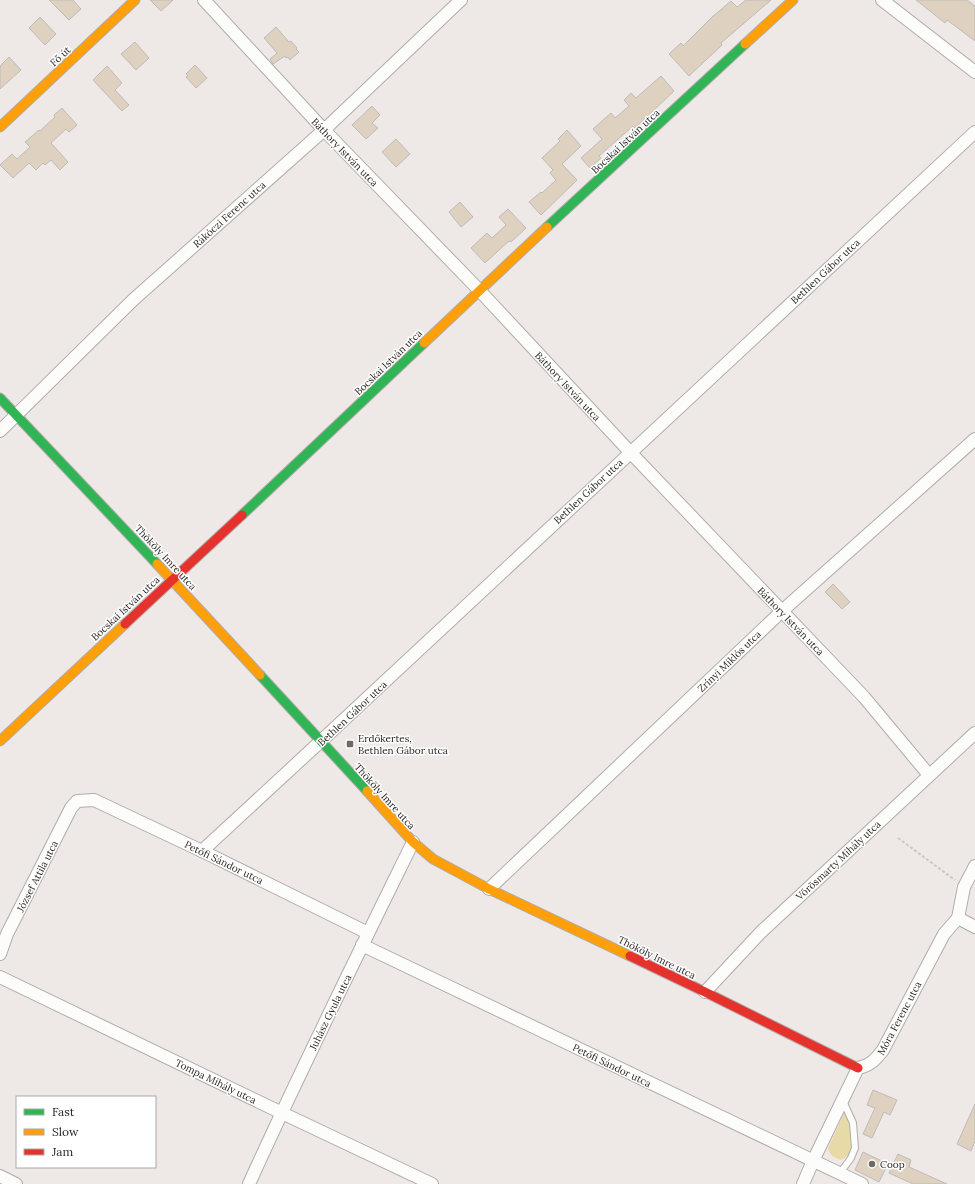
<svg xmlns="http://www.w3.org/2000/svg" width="975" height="1184" font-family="Lora,serif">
<rect width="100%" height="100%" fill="#eee9e6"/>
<path fill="#e7daa6" d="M844 1114H846L851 1125V1149L848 1156 841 1160C834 1157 830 1156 828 1148Z"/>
<g fill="#ded1c0" stroke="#bfbbb9">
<polygon points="49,0 73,0 81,9 69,20"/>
<polygon points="150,0 173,0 161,11"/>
<polygon points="746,0 771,0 721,43 722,45 689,76 669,54 681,43 683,46 712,17 731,1 737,7"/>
<polygon points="916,0 967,0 975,6 975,41 947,20 945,23"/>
<polygon points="40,17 56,34 45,45 29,28"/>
<polygon points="276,27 289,42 291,41 297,48 296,49 299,52 290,60 288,57 286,58 285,56 273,64 270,59 277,53 264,38"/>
<polygon points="135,42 149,58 136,70 121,54"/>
<polygon points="9,57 21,70 0,89 0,66"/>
<polygon points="195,65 207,78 196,88 186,77 188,76 186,74"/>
<polygon points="107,66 122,83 115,90 129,105 122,111 93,80"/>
<polygon points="661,76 674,91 635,128 633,126 599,156 601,158 590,168 581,158 602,139 593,129 611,113 615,118 629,106 624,100 631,93 636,98"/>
<polygon points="372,106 380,115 372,123 378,128 366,139 352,125"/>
<polygon points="62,108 77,125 69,132 66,129 51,143 68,162 60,170 51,160 45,165 43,163 36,170 29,163 13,178 0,165 12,154 17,159 30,147 25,142 39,130 40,131 55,117 54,115"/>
<polygon points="567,130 581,146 562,164 577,180 541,215 529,202 541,192 542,193 556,180 550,173 553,170 542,158 560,141 558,139"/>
<polygon points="396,139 410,154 396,167 382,152"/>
<polygon points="460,202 473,217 461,227 449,212"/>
<polygon points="508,209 526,228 511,242 509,241 485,263 471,248 487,233 492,238 506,225 499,217"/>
<polygon points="833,584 850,602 842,609 825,592"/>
<polygon points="873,1090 897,1100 890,1115 884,1112 872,1138 863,1134 875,1108 867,1105"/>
<polygon points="975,1104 975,1141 971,1151 957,1144"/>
<polygon points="863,1152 888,1164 879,1182 855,1170"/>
<polygon points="898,1154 911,1160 909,1167 947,1184 913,1184 889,1173"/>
</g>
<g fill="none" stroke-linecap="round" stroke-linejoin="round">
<defs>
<polyline id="lane" points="840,1173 851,1158 855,1148 853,1123 843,1101"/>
<g id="street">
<polyline points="204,0 324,130 479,290 630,452 864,697 929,775"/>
<polyline points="882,0 975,72"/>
<polyline points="0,431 133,300 324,130 461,0"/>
<polyline points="202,851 321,741 975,132"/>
<polyline points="489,889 782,611 975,439"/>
<polyline points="958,918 975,927"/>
<polyline points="362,945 862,1184"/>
<polyline points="0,954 7,934 71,808 77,801 94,800 202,851 368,933"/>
<polyline points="0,977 282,1113 432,1184"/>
<polyline points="705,992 761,932 975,733"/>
<polyline points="0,1176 16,1184"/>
<path d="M249 1184C301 1069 357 956 413 842"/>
<path d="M803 1184 813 1161 858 1068C870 1066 876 1059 883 1050L944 934 958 918 964 887 975 866"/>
</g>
<g id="fast">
<polyline points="547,227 745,44"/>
<polyline points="0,398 157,564"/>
<polyline points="242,515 424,343"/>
<polyline points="260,675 367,791"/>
</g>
<g id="slow">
<polyline points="745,44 793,0"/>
<polyline points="0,127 135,0"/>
<polyline points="424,343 547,227"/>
<polyline points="157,564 260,675"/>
<polyline points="0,741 125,624"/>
<polyline points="367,791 413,842 433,859 489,889 630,956"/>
</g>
<g id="jam">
<polyline points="125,624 242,515"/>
<polyline points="630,956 705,992 858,1068"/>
</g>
</defs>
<use href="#lane" stroke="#b0acaa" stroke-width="8"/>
<use href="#street" stroke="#b0acaa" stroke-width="14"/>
<use href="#fast" stroke="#b0acaa" stroke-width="11"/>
<use href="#slow" stroke="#b0acaa" stroke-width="11"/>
<use href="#jam" stroke="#b0acaa" stroke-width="11"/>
<polyline stroke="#cac8c7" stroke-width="2" stroke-dasharray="3 2" stroke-linecap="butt" points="898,838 955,880"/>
<use href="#lane" stroke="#fcfcfb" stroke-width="6"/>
<use href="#street" stroke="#fcfcfb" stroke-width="12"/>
<use href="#fast" stroke="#30b455" stroke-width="9"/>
<use href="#slow" stroke="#ff9f0a" stroke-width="9"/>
<use href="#jam" stroke="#e5322d" stroke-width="9"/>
</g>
<g fill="#6f6a68" stroke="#fff" stroke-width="1.5">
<rect x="346" y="740" width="8" height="8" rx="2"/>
<circle cx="872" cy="1164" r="4"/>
</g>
<g text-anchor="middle" stroke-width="3" stroke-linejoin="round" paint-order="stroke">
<g font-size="10" fill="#2a2624" stroke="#fff">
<text transform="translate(60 56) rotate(-43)" y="4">Fő út</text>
<text transform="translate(625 141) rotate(-43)" y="4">Bocskai István utca</text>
<text transform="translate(345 152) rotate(46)" y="4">Báthory István utca</text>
<text transform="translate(229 214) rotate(-42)" y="4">Rákóczi Ferenc utca</text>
<text transform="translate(825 271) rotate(-43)" y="4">Bethlen Gábor utca</text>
<text transform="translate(388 362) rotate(-44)" y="4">Bocskai István utca</text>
<text transform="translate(568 386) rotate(47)" y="4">Báthory István utca</text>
<text transform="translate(588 491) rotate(-43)" y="4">Bethlen Gábor utca</text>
<text transform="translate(166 557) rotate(47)" y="4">Thököly Imre utca</text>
<text transform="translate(125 608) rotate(-43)" y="4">Bocskai István utca</text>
<text transform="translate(791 621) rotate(46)" y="4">Báthory István utca</text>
<text transform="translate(729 661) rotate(-44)" y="4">Zrínyi Miklós utca</text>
<text transform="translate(352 713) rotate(-43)" y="4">Bethlen Gábor utca</text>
<text transform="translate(385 796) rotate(48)" y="4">Thököly Imre utca</text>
<text transform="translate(838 860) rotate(-43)" y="4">Vörösmarty Mihály utca</text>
<text transform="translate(224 862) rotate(26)" y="4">Petőfi Sándor utca</text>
<text transform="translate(37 876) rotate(-63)" y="4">József Attila utca</text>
<text transform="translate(657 957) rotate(26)" y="4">Thököly Imre utca</text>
<text transform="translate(330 1012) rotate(-64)" y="4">Juhász Gyula utca</text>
<text transform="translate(899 1018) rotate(-62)" y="4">Móra Ferenc utca</text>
<text transform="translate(612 1065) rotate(26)" y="4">Petőfi Sándor utca</text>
<text transform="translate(216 1081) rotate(26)" y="4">Tompa Mihály utca</text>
</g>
<g font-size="10" fill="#2a2624" stroke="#fff" text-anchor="start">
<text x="358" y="742">Erdőkertes,<tspan x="358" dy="12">Bethlen Gábor utca</tspan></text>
<text x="880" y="1168">Coop</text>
</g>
</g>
<rect x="16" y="1096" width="140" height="72" fill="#ffffff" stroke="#aaa8a7"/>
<rect x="24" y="1109" width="20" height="6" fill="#30b455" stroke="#aaa8a7"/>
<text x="52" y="1116" font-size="12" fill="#2a2624">Fast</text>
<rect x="24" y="1129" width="20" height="6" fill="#ff9f0a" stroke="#aaa8a7"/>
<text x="52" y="1136" font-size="12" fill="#2a2624">Slow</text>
<rect x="24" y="1149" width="20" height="6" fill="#e5322d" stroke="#aaa8a7"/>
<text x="52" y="1156" font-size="12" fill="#2a2624">Jam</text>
</svg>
